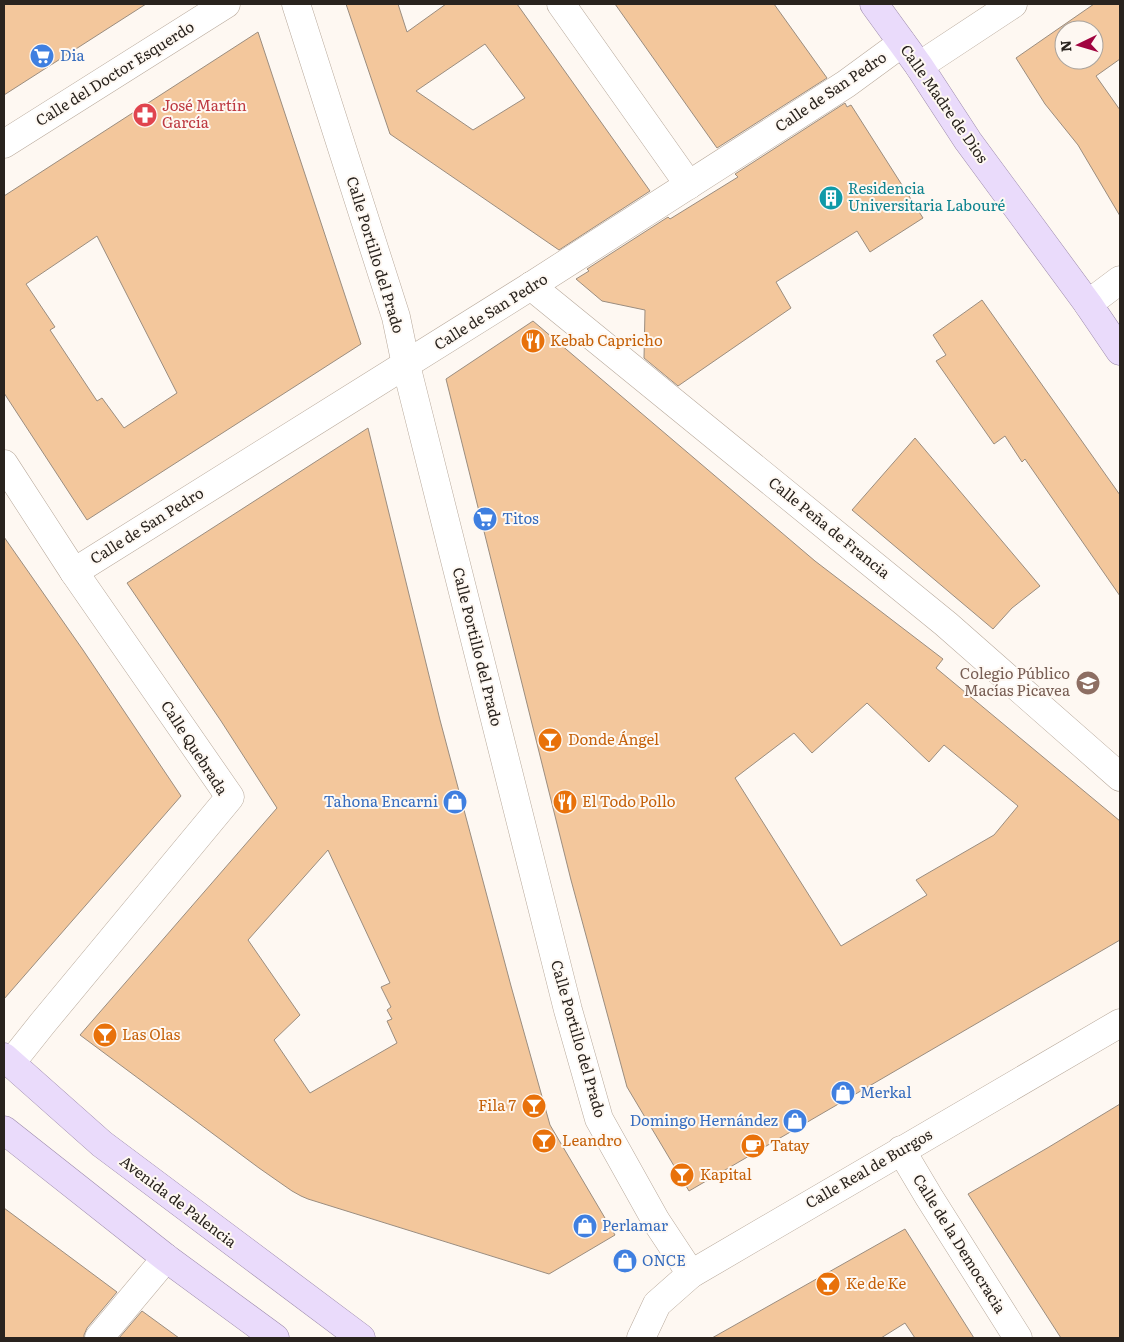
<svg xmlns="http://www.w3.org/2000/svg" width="1124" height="1342" font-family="Literata,serif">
<rect width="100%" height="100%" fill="#fef8f2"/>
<g fill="#f3c79c" stroke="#9b8d7f" fill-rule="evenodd">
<polygon points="4,4 146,4 4,95"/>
<path d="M346 4H398L407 32 446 4H517L650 191 559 250 390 134ZM485 44 525 98 473 130 416 91Z"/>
<polygon points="615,4 774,4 827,78 717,148"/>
<path d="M1094 4H1120V59L1096 76 1120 110V216L1078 145 1045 104 1016 58ZM1064 30H1094V60H1064Z"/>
<path d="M258 32 361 344 87 520 4 393V196ZM97 236 177 393 124 428 102 398 97 401 50 330 55 327 26 284Z"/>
<polygon points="845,103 847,107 851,105 923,218 870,252 857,231 776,282 791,308 678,386 644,358 645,310 602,301 576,279 589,271 587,269 668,217 670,219 738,177 735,174"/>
<polygon points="982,300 1120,495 1120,596 1025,459 1022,462 1005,436 994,444 936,361 946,355 933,335"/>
<path d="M533 321 815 561 943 659 936 668 1120 821V940L689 1191 627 1087 571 880 446 379ZM867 703 929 762 944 745 1018 806 994 835 916 880 927 895 841 946 735 778 794 733 812 753Z"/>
<path d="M368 428 440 720 511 986 550 1125 615 1235 549 1274 308 1199 301 1196 292 1191 259 1168 80 1035 277 808 221 721 127 583ZM328 850 390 983 381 987 391 1007 387 1010 392 1019 387 1021 397 1043 310 1093 274 1040 300 1015 248 940Z"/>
<polygon points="915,438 1040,586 1012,608 993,629 852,510"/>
<polygon points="4,537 83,650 181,796 4,999"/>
<polygon points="1120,1104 1120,1338 1061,1338 968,1194 1049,1147"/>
<polygon points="4,1208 117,1292 87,1328 84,1335 84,1338 4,1338"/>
<polygon points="905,1229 974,1338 915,1338 905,1323 881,1338 712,1338"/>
<polygon points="142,1311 179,1338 119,1338"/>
</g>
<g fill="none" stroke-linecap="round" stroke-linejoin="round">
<defs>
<g id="minor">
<polyline points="296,4 396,317 406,365 568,1010 599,1119 656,1221 691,1274"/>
<polyline points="561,4 689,185"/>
<polyline points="919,66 1013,4"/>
<polyline points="4,144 226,4"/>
<polyline points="531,286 946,624 1120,777"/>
<polyline points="1088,304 1120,280"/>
<polyline points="4,464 74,572 230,797 42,1024 11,1063"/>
<polyline points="74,572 531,286 846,84 902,43"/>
<polyline points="901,1150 929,1197 1018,1338"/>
<polyline points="99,1338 166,1258"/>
<polyline points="641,1338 657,1304 691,1274 1120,1023"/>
</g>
<g id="major">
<polyline points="874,4 919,66 968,141 1088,304 1120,351"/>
<polyline points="4,1057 102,1144 361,1338"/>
<polyline points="4,1130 166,1258 275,1338"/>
</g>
</defs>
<use href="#minor" stroke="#b8a99b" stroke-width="29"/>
<use href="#major" stroke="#9d8bac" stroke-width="29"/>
<use href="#minor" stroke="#fff" stroke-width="28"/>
<use href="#major" stroke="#eadbfb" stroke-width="28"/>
</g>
<defs>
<symbol id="supermarket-disc" viewBox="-11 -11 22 22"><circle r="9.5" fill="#3f7fe0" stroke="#fef8f2"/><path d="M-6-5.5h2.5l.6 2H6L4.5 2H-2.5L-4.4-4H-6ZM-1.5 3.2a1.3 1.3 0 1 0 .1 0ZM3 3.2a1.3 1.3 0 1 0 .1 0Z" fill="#fff"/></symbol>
<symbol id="pharmacy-disc" viewBox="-11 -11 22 22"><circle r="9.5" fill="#e0444e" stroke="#fef8f2"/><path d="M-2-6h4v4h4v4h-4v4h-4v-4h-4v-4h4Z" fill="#fff"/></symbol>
<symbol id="building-disc" viewBox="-11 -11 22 22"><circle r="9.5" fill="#0f9aa8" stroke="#fef8f2"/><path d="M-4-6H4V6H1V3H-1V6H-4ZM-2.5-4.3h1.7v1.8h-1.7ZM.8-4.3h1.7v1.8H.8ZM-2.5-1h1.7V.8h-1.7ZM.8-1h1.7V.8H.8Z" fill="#fff"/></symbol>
<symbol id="restaurant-disc" viewBox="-11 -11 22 22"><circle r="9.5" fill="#e8710a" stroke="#fef8f2"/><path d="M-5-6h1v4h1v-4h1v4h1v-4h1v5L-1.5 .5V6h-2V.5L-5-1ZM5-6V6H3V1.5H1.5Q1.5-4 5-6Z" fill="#fff"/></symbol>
<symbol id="school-disc" viewBox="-11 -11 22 22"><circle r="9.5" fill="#8d6e63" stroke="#fef8f2"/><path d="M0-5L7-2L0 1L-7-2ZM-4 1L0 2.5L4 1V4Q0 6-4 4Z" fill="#fff"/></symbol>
<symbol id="bar-disc" viewBox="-11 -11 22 22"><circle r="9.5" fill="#e8710a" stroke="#fef8f2"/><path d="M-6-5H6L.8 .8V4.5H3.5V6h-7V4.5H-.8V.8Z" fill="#fff"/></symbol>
<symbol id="shop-disc" viewBox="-11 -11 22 22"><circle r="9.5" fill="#3f7fe0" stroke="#fef8f2"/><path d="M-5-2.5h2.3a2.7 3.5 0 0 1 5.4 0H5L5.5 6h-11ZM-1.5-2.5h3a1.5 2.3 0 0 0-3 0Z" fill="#fff"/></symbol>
<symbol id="cafe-disc" viewBox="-11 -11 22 22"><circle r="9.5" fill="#e8710a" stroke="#fef8f2"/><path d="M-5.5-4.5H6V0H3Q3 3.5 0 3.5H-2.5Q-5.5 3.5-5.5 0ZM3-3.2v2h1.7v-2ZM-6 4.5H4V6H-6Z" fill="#fff"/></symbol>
</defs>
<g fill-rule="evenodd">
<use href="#supermarket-disc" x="28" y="42" width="28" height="28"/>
<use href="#pharmacy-disc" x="131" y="101" width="28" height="28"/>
<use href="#building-disc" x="817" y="184" width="28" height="28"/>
<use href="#restaurant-disc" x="519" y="327" width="28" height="28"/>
<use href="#supermarket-disc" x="471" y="505" width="28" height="28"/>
<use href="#school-disc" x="1074" y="669" width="28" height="28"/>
<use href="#bar-disc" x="536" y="726" width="28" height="28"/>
<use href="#shop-disc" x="441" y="788" width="28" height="28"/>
<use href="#restaurant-disc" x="551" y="788" width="28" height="28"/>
<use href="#bar-disc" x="91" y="1021" width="28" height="28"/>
<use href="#shop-disc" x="829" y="1079" width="28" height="28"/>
<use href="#bar-disc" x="520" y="1092" width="28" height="28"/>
<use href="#shop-disc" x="781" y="1107" width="28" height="28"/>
<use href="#bar-disc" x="530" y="1127" width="28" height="28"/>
<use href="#cafe-disc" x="739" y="1132" width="28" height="28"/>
<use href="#bar-disc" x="668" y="1161" width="28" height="28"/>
<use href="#shop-disc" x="571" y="1212" width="28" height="28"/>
<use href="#shop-disc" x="611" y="1247" width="28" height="28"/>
<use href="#bar-disc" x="814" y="1270" width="28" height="28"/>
</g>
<g text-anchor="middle" stroke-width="4" stroke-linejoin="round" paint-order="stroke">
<g font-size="15" fill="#366cbe" stroke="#fef8f2" text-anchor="start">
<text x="60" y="61">Dia</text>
<text x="502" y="524">Titos</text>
<text x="438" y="807" text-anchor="end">Tahona Encarni</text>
<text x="860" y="1098">Merkal</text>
<text x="778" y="1126" text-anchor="end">Domingo Hernández</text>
<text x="602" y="1231">Perlamar</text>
<text x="642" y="1266">ONCE</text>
</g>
<g font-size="15" fill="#29231e" stroke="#fef8f2">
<text transform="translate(115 74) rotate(-32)" y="5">Calle del Doctor Esquerdo</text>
<text transform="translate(831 92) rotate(-34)" y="5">Calle de San Pedro</text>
<text transform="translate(944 104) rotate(55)" y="5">Calle Madre de Dios</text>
<text transform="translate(375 255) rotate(73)" y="5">Calle Portillo del Prado</text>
<text transform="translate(491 312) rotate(-32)" y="5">Calle de San Pedro</text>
<text transform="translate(147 526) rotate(-32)" y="5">Calle de San Pedro</text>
<text transform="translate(829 528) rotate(39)" y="5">Calle Peña de Francia</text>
<text transform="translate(477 647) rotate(76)" y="5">Calle Portillo del Prado</text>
<text transform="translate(194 748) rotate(57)" y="5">Calle Quebrada</text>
<text transform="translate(578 1039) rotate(74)" y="5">Calle Portillo del Prado</text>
<text transform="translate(869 1169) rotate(-30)" y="5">Calle Real de Burgos</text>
<text transform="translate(178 1202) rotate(37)" y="5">Avenida de Palencia</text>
<text transform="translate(959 1244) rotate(58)" y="5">Calle de la Democracia</text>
</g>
<g font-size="15" fill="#be3a42" stroke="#fef8f2" text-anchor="start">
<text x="162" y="111">José Martín<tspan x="162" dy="17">García</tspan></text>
</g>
<g font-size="15" fill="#0d838f" stroke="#fef8f2" text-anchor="start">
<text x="848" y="194">Residencia<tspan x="848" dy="17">Universitaria Labouré</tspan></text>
</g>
<g font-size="15" fill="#c56008" stroke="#fef8f2" text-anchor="start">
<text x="550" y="346">Kebab Capricho</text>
<text x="568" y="745">Donde Ángel</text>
<text x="582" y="807">El Todo Pollo</text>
<text x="122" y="1040">Las Olas</text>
<text x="516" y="1111" text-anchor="end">Fila 7</text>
<text x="562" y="1146">Leandro</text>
<text x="770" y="1151">Tatay</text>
<text x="700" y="1180">Kapital</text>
<text x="846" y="1289">Ke de Ke</text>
</g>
<g font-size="15" fill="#785e54" stroke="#fef8f2" text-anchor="end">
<text x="1070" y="679">Colegio Público<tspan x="1070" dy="17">Macías Picavea</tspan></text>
</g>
</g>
<rect width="1124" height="1342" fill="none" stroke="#29231e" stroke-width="10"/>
<g transform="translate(1079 45) rotate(265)"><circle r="24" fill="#fef8f2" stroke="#a9a39d"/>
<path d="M0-4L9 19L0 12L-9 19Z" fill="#a10440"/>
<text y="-8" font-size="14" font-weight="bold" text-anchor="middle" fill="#29231e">N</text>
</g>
</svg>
